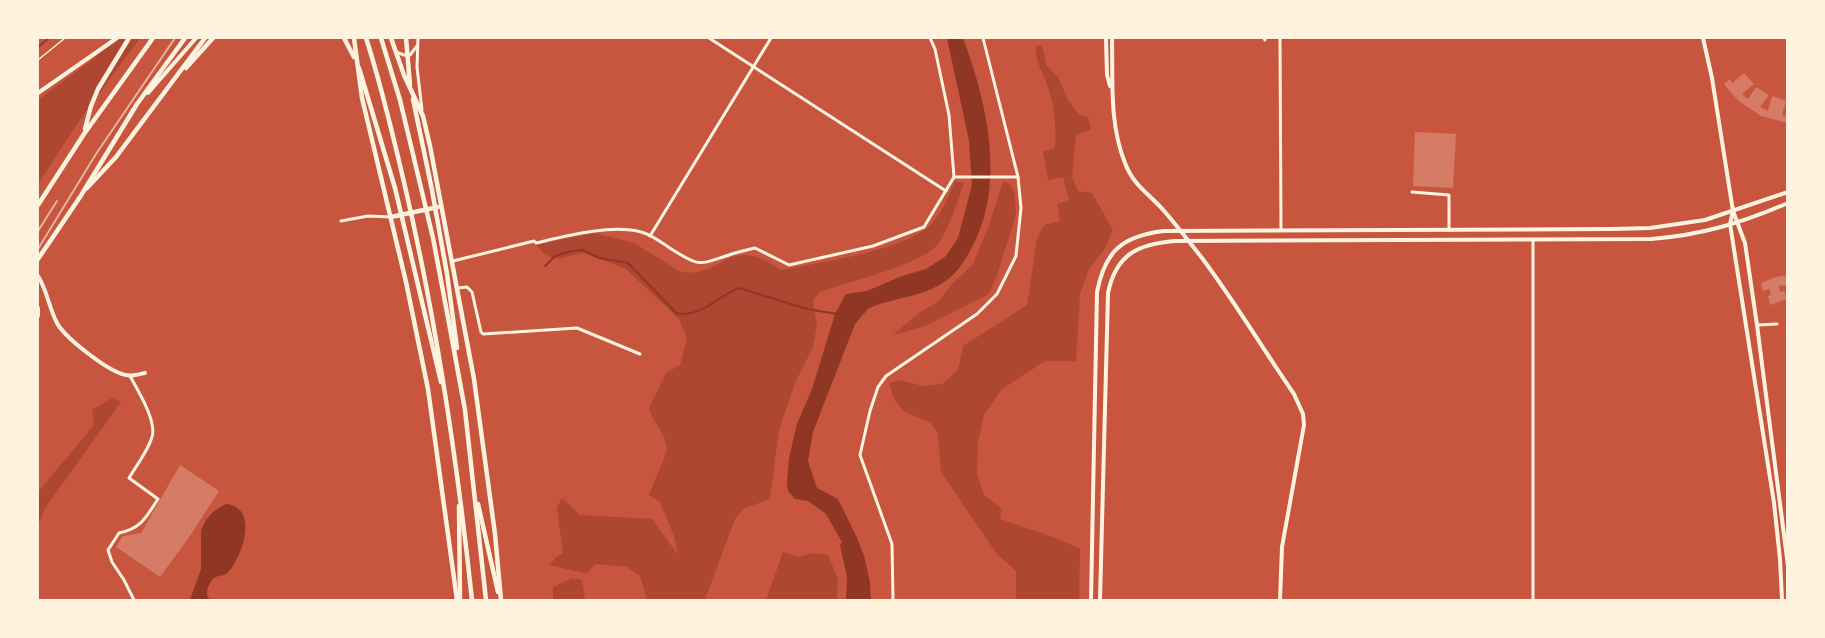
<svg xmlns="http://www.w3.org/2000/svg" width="1825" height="638" font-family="'Exo 2',sans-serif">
<rect width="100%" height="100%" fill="#c8553d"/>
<g fill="#ae4732">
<polygon points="116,38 140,38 79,121 38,184 38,100 96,57"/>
<path d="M1042 45 1046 65 1058 77 1067 98 1079 115 1088 117 1091 130 1076 135 1072 177 1078 191 1092 193 1113 230 1104 250 1089 269 1080 294 1076 361H1045L1001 390 984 415 978 442 977 473 984 495 1002 509 1000 519 1059 539 1080 549 1079 600H1016V571L997 554 941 472 938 434 931 423 905 412 894 399 889 383 900 380 923 386 942 384 958 370 963 346 1027 305 1037 239 1044 225 1060 221 1057 204 1069 200 1063 177 1048 180 1043 152 1055 148C1056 127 1055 108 1048 87 1043 73 1035 61 1036 46Z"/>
<path d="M955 181 964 183C957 203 950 225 939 243 925 264 847 282 820 292L813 301 817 325 813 347 795 383 779 430 770 499 745 508 735 519 705 600H647L640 576 627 567 595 564 587 574 550 565 555 558 563 553 557 508 562 498 580 515 652 519 678 555 675 539 660 502 649 495 667 451C667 434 653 423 649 408L666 373 680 365 687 338 679 319 626 269 584 253 556 259 544 254 536 245 594 233 634 243 679 271C709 279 722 254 746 255 758 255 771 264 781 270 821 262 896 252 927 228 941 217 948 197 955 181Z"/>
<polygon points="1003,182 1009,183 1015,194 1016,215 996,278 989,294 925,326 893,335 919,313 939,301 951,285 973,264 989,225"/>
<polygon points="112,398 121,402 45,508 38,526 38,492 94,425 92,410"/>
<polygon points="783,552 798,557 812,553 828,555 838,579 837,600 766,600"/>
<polygon points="572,578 582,580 585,600 626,600 553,600 553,587"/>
</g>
<g fill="#8f3625">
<path d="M947 38H963C987 102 1006 184 972 247 966 259 958 272 947 280 926 296 898 297 874 306L868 309 855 324 813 432 808 461 817 488 838 499 857 538 864 556 870 582 871 600H846L847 577 840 545 842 542 826 514 808 501 795 499 788 491 787 483 789 458 797 424 812 389 835 314 846 294 867 291 902 276 926 269 946 256 958 238 972 185 969 141Z"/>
<path d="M226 504C259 507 243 555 229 571 223 579 216 572 210 583 207 589 205 594 210 600H190L201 569V530L206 520 214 511Z"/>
</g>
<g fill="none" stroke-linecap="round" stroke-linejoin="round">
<g stroke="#8f3625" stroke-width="2">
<polyline points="38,47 49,38"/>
<path d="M545 266 555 256 571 251 583 250 599 258 628 263 676 313C701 319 717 296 739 288L807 309 837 314"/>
</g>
</g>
<g fill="#d67c66">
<polygon points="1744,73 1754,84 1742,94 1748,99 1756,87 1769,95 1760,107 1768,111 1772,96 1786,101 1782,115 1788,116 1788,123 1761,116 1740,102 1731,93 1724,84 1730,79 1732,83"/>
<polygon points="1415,132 1456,134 1453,188 1413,186"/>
<polygon points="1788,275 1788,285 1779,286 1780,292 1784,291 1787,299 1770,305 1768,296 1771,295 1769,289 1763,291 1761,283 1776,277"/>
<polygon points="180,465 219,491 190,536 160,577 116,547 123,536 141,533"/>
</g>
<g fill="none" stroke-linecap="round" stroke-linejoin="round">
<polyline stroke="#fff3e0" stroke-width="1.5" points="38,60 65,38"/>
<g stroke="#fff3e0" stroke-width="3">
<polyline points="418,38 417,67 422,110"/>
<polyline points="709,38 946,191"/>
<polyline points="930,38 935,49 949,115 954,177"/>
<polyline points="1264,38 1265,40"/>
<polyline points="1280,38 1281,230"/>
<polyline points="396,52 404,55 410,55 417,46"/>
<polyline points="954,177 1018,177"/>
<polyline points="1412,192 1449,195 1449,230"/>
<polyline points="341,221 368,216 391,217"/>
<polyline points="650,236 771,38"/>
<path d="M453 261 534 241 536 243C566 236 612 224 641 232 653 235 663 244 673 250 701 268 700 264 729 255 737 252 747 250 755 248L789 265 873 246 924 227 954 177"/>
<polyline points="458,288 467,287 472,292 481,332 483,334 577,328 640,354"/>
<polyline points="1757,325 1777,324"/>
<path d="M130 376C138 391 157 421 152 437 148 451 136 466 129 478L158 499C146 517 142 528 119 533L108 550 112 562 124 580 134 600"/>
<polyline points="893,600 892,544 860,455 870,411 878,387 886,376 977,314 997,294 1016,256 1021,208 1018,177 983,38"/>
<polyline points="1533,600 1533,240"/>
</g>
<g stroke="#fff3e0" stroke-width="4">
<polyline points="1106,38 1107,75 1110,86"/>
<path d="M1112 38C1113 80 1109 123 1125 163 1134 187 1150 194 1165 212 1178 227 1190 243 1202 258 1235 302 1263 349 1294 394L1303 414 1304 425 1282 547 1280 600"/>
<polyline points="1703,38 1712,78 1733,211 1745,243 1757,325 1788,566"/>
<polyline points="1733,211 1730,224 1774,503 1780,559 1782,600"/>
<path d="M38 276C47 290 49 308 57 323 65 338 106 369 122 374 130 377 136 375 145 373"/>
</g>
<g stroke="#fff3e0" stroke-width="4">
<polyline points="38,93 117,38"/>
<polyline points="148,93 196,38"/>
<polyline points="38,308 38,316"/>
<path d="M1091 600 1097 292C1105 251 1122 236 1164 231L1612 229 1650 228 1705 220 1788 192"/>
<path d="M1100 600 1108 293C1116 254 1138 244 1175 241L1651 239C1702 235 1741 223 1788 203"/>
</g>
<g stroke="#fff3e0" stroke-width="4.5">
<polyline points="344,38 354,57"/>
<polyline points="354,38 362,98 406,282 428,389 457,600"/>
<path d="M366 38C381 84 392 131 403 178 436 317 457 459 472 600"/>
<polyline points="381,38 400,100 433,238 449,323 465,410 486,600"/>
<polyline points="391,38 404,75 423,116 430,146 474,379 495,534 501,600"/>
<polyline points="406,38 410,85"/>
<polyline points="186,68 213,38"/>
<polyline points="359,68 395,188 441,382"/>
<polyline points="413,99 432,190 447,274 457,348"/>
<polyline points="85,129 91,106 98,89 129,38"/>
<polyline points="87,188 116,157 205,38"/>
<polyline points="38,205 84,134 153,38"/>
<polyline points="391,217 438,207"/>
<polyline points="38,259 80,197 137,104 185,38"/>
<polyline points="478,504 498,592"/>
<polyline points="459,506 460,599"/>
</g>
<g stroke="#e9b49f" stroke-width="2">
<polyline points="38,231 57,201"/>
<polyline points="38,249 96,154 175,38"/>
</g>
</g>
<rect width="1825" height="638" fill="none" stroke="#fff3e0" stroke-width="78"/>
</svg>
